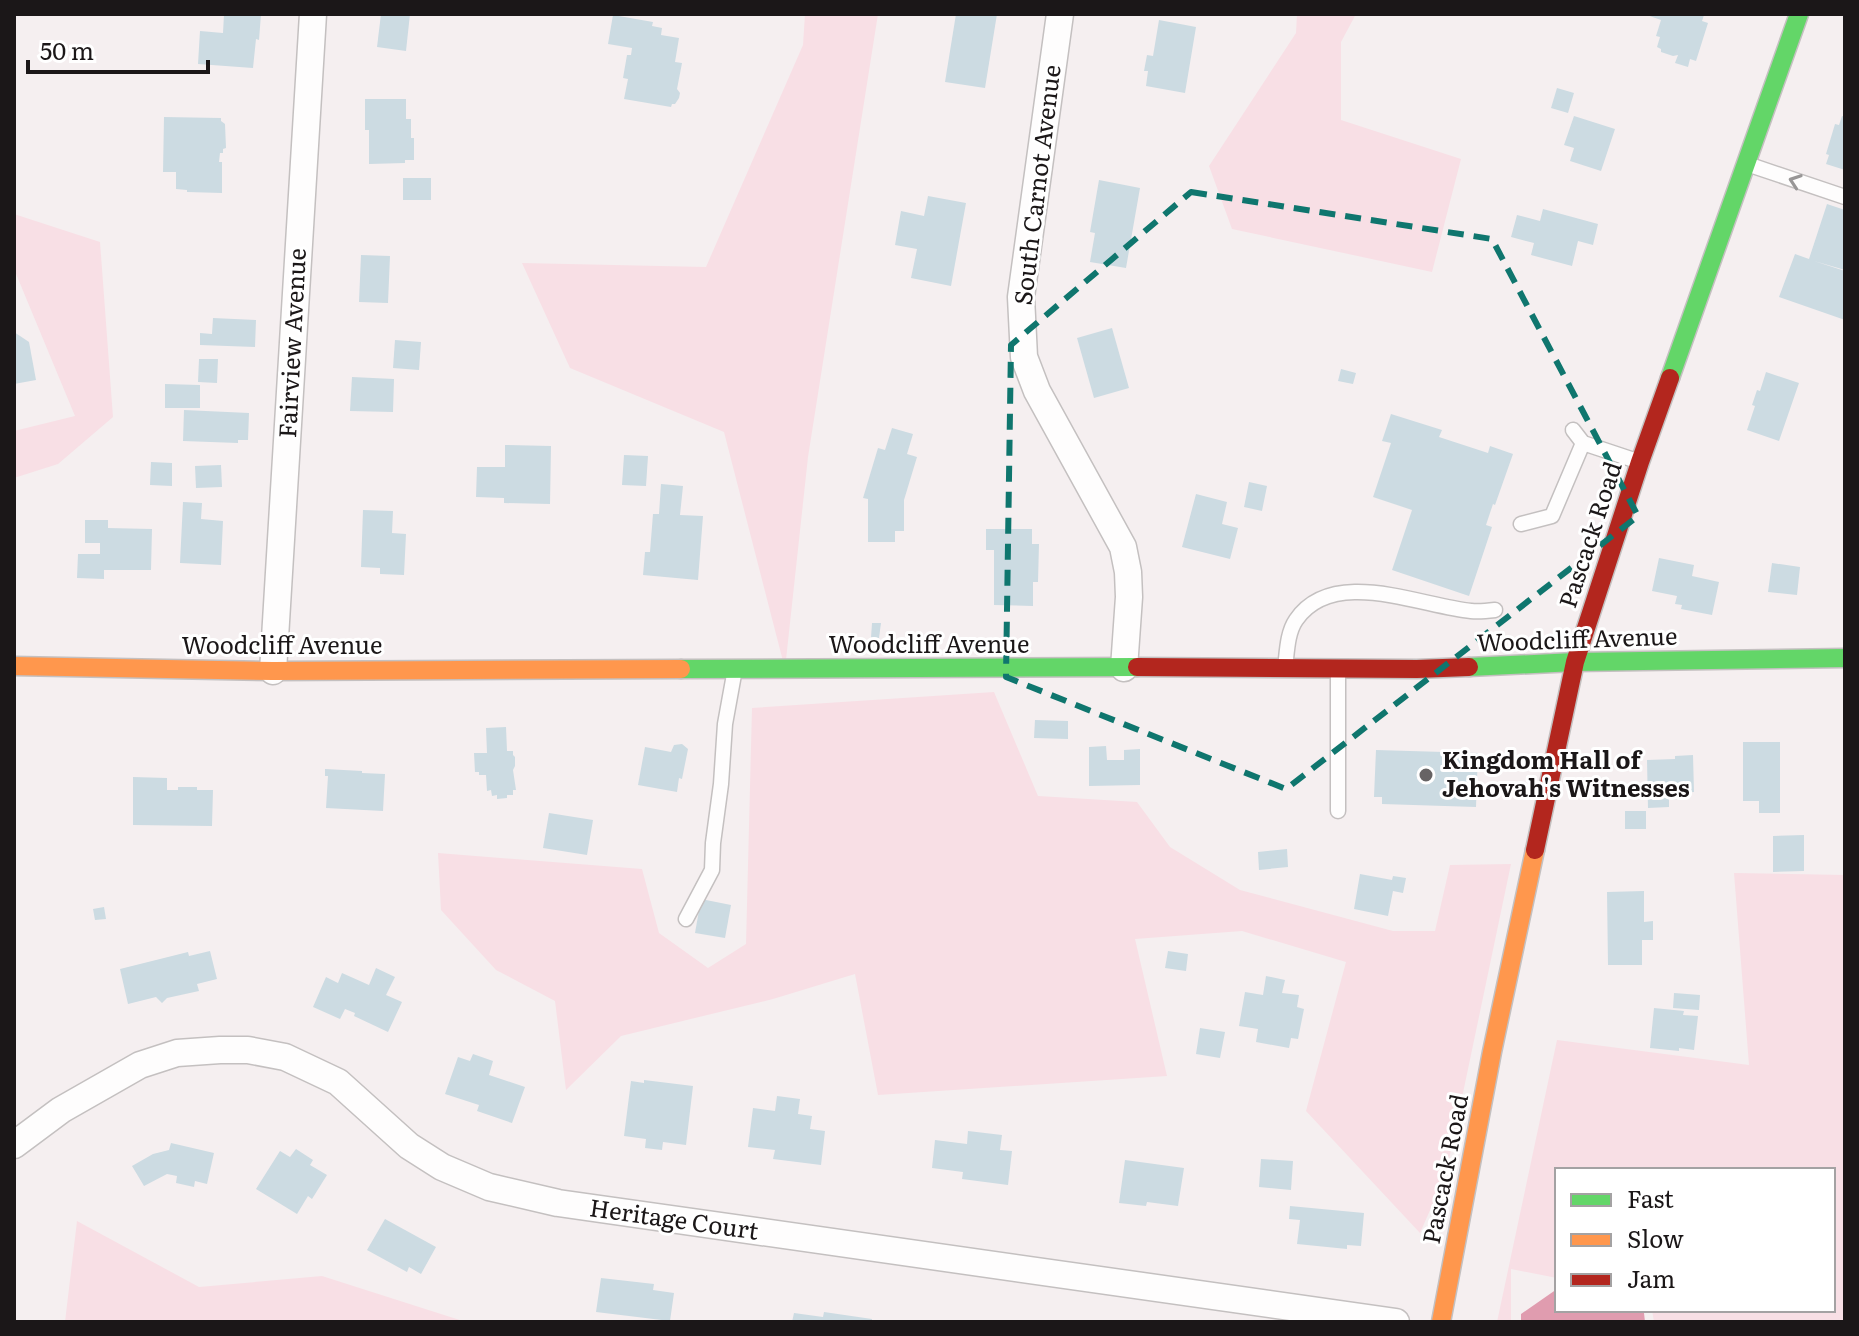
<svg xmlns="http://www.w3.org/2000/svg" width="1859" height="1336" font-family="Literata,serif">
<rect width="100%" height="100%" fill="#f5eff0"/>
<g fill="#f8dfe5">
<polygon points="805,14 878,14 808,457 785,669 724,432 570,368 522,263 706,267 803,45"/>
<polygon points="1297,14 1356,14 1341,42 1341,120 1461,159 1432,272 1232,229 1209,166 1296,33"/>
<polygon points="14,214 100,242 113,417 58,464 14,478 14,431 75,416 14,269"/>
<polygon points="994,692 1038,796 1137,802 1170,847 1240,890 1393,931 1435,931 1450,865 1511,864 1446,1174 1420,1233 1306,1111 1346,962 1242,931 1135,939 1167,1076 878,1095 855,974 773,999 621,1036 566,1090 555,1001 496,970 441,910 438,853 642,869 659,933 708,968 746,944 752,708"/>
<polygon points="1734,873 1845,875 1845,1322 1654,1322 1652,1310 1833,1310 1833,1170 1557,1170 1557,1278 1511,1269 1511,1322 1497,1322 1557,1040 1749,1065"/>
<polygon points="77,1221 199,1287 322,1276 466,1322 65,1322"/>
</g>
<polygon fill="#e09caf" points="1557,1289 1557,1310 1632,1310 1644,1313 1645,1322 1521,1322 1521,1314"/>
<g fill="#ccdbe2">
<polygon points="224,14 261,14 259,40 256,39 253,68 198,64 200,31 223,33"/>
<polygon points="381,14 410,14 406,51 377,47"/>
<polygon points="956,14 997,14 985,88 945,82"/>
<polygon points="1644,14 1704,15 1702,21 1708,23 1696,61 1690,59 1688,67 1675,63 1678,55 1673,56 1661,52 1661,49 1657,47 1660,37 1656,36 1661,20"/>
<polygon points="613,15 653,22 652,26 662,28 661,35 679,38 675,62 682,63 677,89 680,93 679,98 675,104 672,104 671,107 624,99 628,79 623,78 627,55 631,55 632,48 608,44"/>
<polygon points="1159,20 1196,27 1185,93 1146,86 1148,71 1144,71 1147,55 1153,56"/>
<polygon points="1557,88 1574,93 1568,113 1551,108"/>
<polygon points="365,99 406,99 406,119 411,119 411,138 414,138 414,160 405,160 405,163 369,164 369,130 365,130"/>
<polygon points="1574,116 1615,129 1601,171 1570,161 1574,148 1564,145"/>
<polygon points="1842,116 1845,117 1845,170 1826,164 1829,155 1826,154 1835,124 1839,125"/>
<polygon points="164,117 221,118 221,121 225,124 226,148 223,149 223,153 220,153 219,162 222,162 222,193 187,192 187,190 176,189 176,172 163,172"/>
<rect x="403" y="178" width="28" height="22"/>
<polygon points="1099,180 1140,188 1126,268 1090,262 1095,233 1090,232"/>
<polygon points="928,196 966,203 951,286 911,278 917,249 895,245 901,211 924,216"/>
<polygon points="1827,204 1845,210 1845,270 1814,261 1845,271 1845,320 1779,297 1795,254 1809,259"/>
<polygon points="1543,209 1598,224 1593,245 1578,241 1572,266 1531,255 1534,243 1511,237 1517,215 1540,221"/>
<polygon points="361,255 390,256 388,303 359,302"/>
<polygon points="213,318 256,320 255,347 200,345 200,333 212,334"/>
<polygon points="1112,328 1129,388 1094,398 1077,338"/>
<polygon points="14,332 29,342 36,380 14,384"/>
<polygon points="395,340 421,342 419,370 393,368"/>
<polygon points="199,359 218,359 217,383 198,382"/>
<polygon points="1341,369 1356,373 1353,384 1338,381"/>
<polygon points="1766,372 1799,383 1779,441 1747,430 1755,406 1752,405 1757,390 1760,391"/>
<polygon points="352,377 394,379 393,412 350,411"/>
<polygon points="165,384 200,385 200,408 165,408"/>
<polygon points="184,410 249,413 248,440 238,440 238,443 183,441"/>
<polygon points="1391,414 1442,430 1439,437 1488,453 1490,446 1513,454 1495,505 1493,504 1486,525 1492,527 1469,596 1392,570 1412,510 1373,497 1391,443 1382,441"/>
<polygon points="892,428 913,434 907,454 917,457 904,500 904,531 895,531 895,542 868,542 868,499 863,498 878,448 885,450"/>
<polygon points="505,445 551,446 550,504 504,503 504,498 476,497 477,467 505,467"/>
<polygon points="624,455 648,456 646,486 622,485"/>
<polygon points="151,462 172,463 172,486 150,485"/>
<polygon points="221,465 222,487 196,488 195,466"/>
<polygon points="1249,482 1267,486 1262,511 1244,507"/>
<polygon points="661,484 683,486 680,515 703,516 698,580 643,575 645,552 650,552 653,514 659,514"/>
<polygon points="1196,494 1227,502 1222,524 1238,528 1230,559 1182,547"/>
<polygon points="183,502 202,503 201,519 223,521 221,565 180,563"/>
<polygon points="363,510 393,511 392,533 406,534 404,575 380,574 380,568 361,567"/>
<polygon points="85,520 108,520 108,528 152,529 151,570 104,570 104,579 77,578 78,554 100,554 100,543 85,543"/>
<polygon points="986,529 1032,529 1032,544 1039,544 1038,582 1033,582 1033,606 994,605 994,550 986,550"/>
<polygon points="1659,558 1694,565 1692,576 1719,582 1712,615 1681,609 1682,605 1675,604 1677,596 1652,591"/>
<polygon points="1772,563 1800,567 1797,595 1768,592"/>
<polygon points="872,623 881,623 879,638 871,638"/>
<polygon points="1035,720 1068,721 1068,739 1034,738"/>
<polygon points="506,727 507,751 513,751 513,755 515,757 515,766 513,770 516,790 513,790 513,795 507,795 507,798 497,799 497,795 492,796 491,790 487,791 486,775 479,775 479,772 475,772 474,753 487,753 486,728"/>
<polygon points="1743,742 1780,742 1780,813 1759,813 1759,801 1743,801"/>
<polygon points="682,744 688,749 682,779 679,778 677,792 638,785 645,747 671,752 674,745"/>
<polygon points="1106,746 1107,760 1124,760 1124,750 1140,749 1140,785 1089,786 1089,747"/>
<polygon points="1376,750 1478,753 1476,807 1382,804 1382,797 1374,797"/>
<polygon points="1693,755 1694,792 1669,793 1669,807 1648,808 1647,760 1675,759 1675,756"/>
<polygon points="325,769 362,771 362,773 385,774 383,811 326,808 328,776 325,776"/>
<polygon points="133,777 167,778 167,790 178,790 178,787 197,787 197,790 213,790 212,826 133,825"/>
<rect x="1625" y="811" width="21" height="18"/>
<polygon points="549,813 593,820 587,855 543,848"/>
<polygon points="1804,835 1804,871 1773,872 1773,836"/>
<polygon points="1287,849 1288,867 1259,870 1258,852"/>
<polygon points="1360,874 1392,880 1393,876 1406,878 1403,893 1393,891 1388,916 1354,909"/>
<polygon points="1644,891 1644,922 1653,921 1653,940 1642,940 1642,965 1608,965 1607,892"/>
<polygon points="701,899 731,905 725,938 695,933"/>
<polygon points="104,907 106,919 95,920 93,909"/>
<polygon points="210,951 217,979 197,984 199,991 167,998 162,1003 156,997 128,1004 120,969 188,952 189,956"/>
<polygon points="1168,951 1188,954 1186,971 1165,968"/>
<polygon points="376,968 395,977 386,995 402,1002 388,1032 354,1016 355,1013 345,1009 340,1019 313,1007 326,977 338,983 342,973 369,985"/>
<polygon points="1266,976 1285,980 1282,993 1299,995 1297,1007 1304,1009 1298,1039 1291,1038 1289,1048 1256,1042 1258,1029 1239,1026 1245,992 1263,995"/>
<polygon points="1674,993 1700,995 1699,1010 1673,1008"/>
<polygon points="1654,1008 1684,1011 1683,1015 1698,1016 1694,1050 1679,1048 1679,1051 1650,1048"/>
<polygon points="1200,1028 1225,1032 1220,1058 1196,1054"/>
<polygon points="473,1054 493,1061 489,1075 525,1087 512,1123 477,1111 479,1105 445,1094 458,1057 470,1061"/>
<polygon points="644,1080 693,1086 686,1145 663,1142 662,1150 645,1148 646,1139 624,1136 631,1081 644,1083"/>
<polygon points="777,1096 800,1099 798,1114 812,1116 810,1129 825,1131 821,1165 773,1159 775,1150 748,1147 753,1108 775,1111"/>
<polygon points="968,1131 1002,1135 1000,1150 1012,1151 1008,1185 962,1179 963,1172 932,1168 935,1140 967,1144"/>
<polygon points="171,1143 214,1153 207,1184 195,1181 194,1187 176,1183 177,1176 167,1174 144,1186 132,1166 153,1154 169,1150"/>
<polygon points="296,1149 313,1160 310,1165 327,1175 312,1199 308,1196 297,1214 256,1189 280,1151 290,1157"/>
<polygon points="1261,1159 1293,1161 1291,1190 1259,1187"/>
<polygon points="1125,1160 1184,1168 1178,1206 1147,1202 1146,1206 1119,1203"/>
<polygon points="1290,1206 1364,1213 1361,1246 1347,1245 1347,1249 1297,1244 1300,1220 1289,1219"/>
<polygon points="385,1219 436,1247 421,1274 409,1267 407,1272 367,1250"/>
<polygon points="601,1278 654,1284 653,1290 674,1293 670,1321 596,1312"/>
<polygon points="824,1312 872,1319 872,1322 792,1322 794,1313 823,1317"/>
</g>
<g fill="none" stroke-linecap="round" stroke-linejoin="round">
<defs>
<g id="lane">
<polyline points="1747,164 1845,197"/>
<polyline points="1573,430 1583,443 1640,462"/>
<polyline points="1521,524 1552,516 1583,443"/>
<path d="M1285 668C1287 653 1287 633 1296 620 1333 566 1420 606 1471 611 1479 612 1487 611 1495 610"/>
<polyline points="1338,811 1338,669"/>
<polyline points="686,919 712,870 713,843 721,784 725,724 735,669"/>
</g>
<g id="street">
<polyline points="1060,14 1021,297 1024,357 1037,391 1123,547 1128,572 1129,597 1124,668"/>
<polyline points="273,671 313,14"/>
<polyline points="14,1145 61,1110 140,1065 177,1053 220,1050 248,1050 285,1057 338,1082 409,1146 442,1167 489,1187 558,1203 1396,1322"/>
</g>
<g id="fast">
<polyline points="1670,378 1799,14"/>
<polyline points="1469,667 1575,662 1845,658"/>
<polyline points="681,669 1137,667"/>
</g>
<g id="slow">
<polyline points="14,666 273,671 681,669"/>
<polyline points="1441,1322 1492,1052 1535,850"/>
</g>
<g id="jam">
<polyline points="1137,667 1417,669 1469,667"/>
<polyline points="1535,850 1575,662 1640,462 1670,378"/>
</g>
</defs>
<use href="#lane" stroke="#c4c0c0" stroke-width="17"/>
<use href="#street" stroke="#c4c0c0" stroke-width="29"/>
<use href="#fast" stroke="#c4c0c0" stroke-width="21"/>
<use href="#slow" stroke="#c4c0c0" stroke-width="21"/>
<use href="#jam" stroke="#c4c0c0" stroke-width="21"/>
<use href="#lane" stroke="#fefdfd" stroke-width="14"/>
<use href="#street" stroke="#fefdfd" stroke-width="26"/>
<use href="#fast" stroke="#63d668" stroke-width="18"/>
<use href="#slow" stroke="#ff974d" stroke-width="18"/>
<use href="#jam" stroke="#b3261e" stroke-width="18"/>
</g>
<defs><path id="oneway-chevron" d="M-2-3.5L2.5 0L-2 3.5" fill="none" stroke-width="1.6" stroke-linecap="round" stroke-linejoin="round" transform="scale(2)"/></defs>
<use stroke="#989696" href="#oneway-chevron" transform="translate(1795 181) rotate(-161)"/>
<path fill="none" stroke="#0f766e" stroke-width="6" stroke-dasharray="16 10" stroke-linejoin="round" d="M1191 192 1492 239 1638 516 1286 789 1006 677 1011 345Z"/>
<circle fill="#676364" stroke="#fff" stroke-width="3" cx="1426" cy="775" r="8"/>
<g text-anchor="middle" stroke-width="6" stroke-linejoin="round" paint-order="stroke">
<g font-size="24" fill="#1b1718" stroke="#fff">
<text transform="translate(1038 185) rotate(-83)" y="8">South Carnot Avenue</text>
<text transform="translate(293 343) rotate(-87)" y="8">Fairview Avenue</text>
<text transform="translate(1591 535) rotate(-72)" y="8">Pascack Road</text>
<text transform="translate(1577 640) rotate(-2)" y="8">Woodcliff Avenue</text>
<text x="929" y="653">Woodcliff Avenue</text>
<text x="282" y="654">Woodcliff Avenue</text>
<text transform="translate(1446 1169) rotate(-79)" y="8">Pascack Road</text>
<text transform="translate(674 1220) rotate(8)" y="8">Heritage Court</text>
</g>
<g font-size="24" font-weight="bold" fill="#1b1718" stroke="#fff" text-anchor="start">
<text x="1442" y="769">Kingdom Hall of<tspan x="1442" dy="28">Jehovah's Witnesses</tspan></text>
</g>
</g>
<rect width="1859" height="1336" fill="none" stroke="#1b1718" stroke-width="32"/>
<rect x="1555" y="1168" width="280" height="144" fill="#ffffff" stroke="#a4a2a3" stroke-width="2"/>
<rect x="1571" y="1194" width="40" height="12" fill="#63d668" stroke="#a4a2a3" stroke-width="2"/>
<text x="1627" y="1208" font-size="24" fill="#1b1718">Fast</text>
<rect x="1571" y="1234" width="40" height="12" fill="#ff974d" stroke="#a4a2a3" stroke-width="2"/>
<text x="1627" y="1248" font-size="24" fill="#1b1718">Slow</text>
<rect x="1571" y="1274" width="40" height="12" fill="#b3261e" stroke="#a4a2a3" stroke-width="2"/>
<text x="1627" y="1288" font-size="24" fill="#1b1718">Jam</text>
<path d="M28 60v12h180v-12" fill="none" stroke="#1b1718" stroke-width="4"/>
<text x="40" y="60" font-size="24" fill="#1b1718" stroke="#ffffff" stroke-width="6" paint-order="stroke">50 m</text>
</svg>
